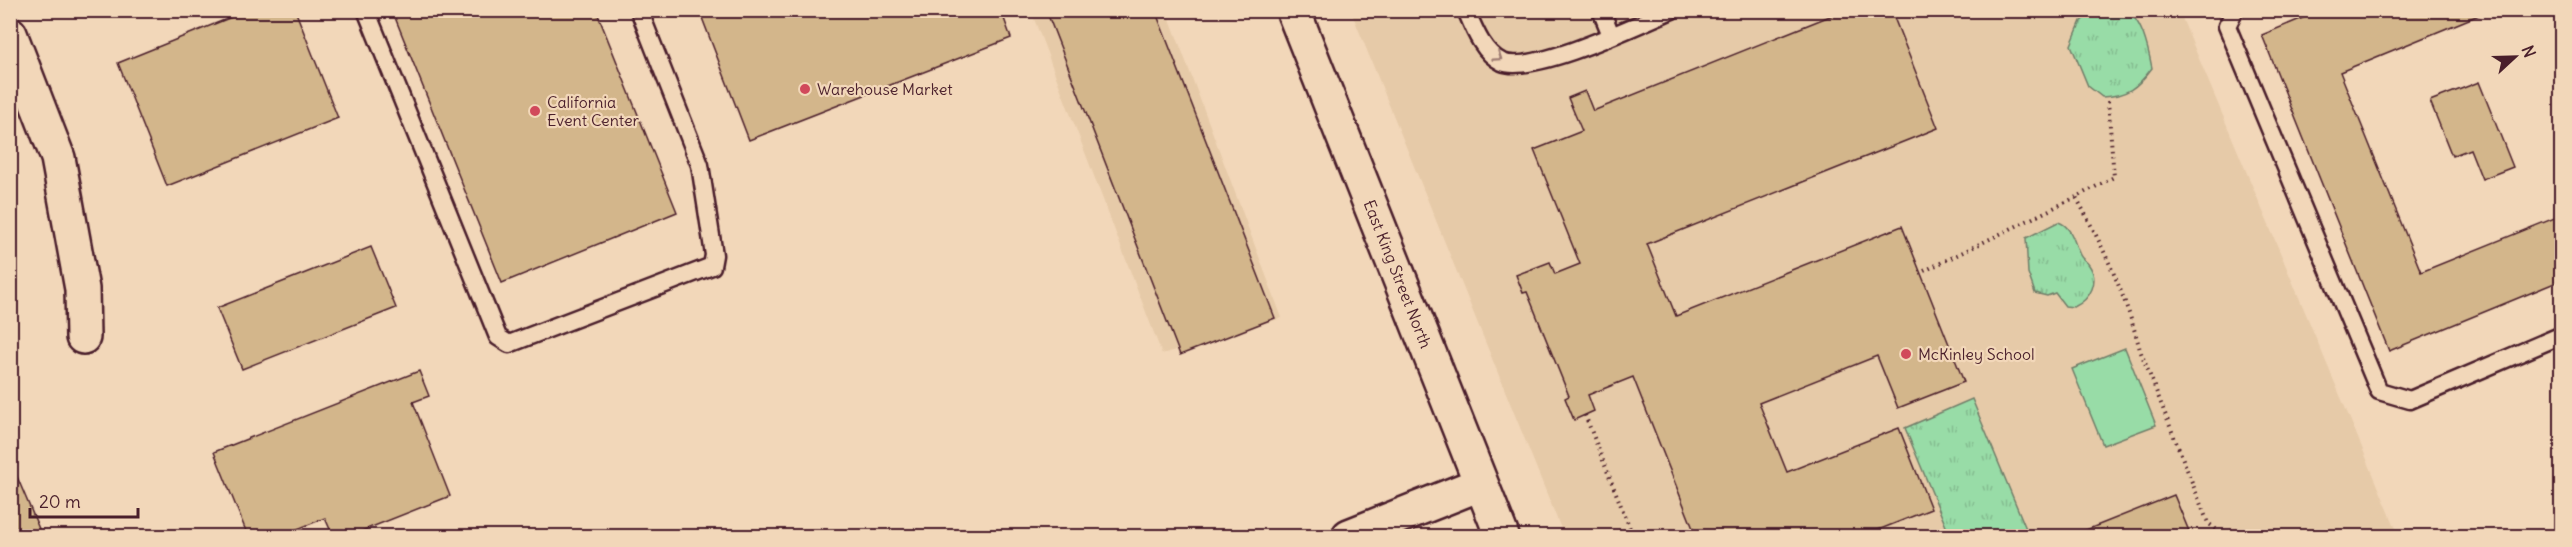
<svg xmlns="http://www.w3.org/2000/svg" width="2572" height="547" font-family="Delius,sans-serif">
<defs>
<pattern id="park-tufts" width="24" height="20" patternUnits="userSpaceOnUse" patternTransform="scale(1.5)"><rect width="24" height="20" fill="#98dca7"/><path d="M3 7l-1-3M5 7V3M7 7l1-3M15 17l-1-3M17 17v-4M19 17l1-3" fill="none" stroke="#84bc90"/></pattern>
</defs>
<rect width="100%" height="100%" fill="#f2d7b9"/>
<filter id="ink" filterUnits="userSpaceOnUse"><feTurbulence type="fractalNoise" baseFrequency=".0167" numOctaves="2"/><feDisplacementMap in="SourceGraphic" scale="12" xChannelSelector="R" yChannelSelector="G"/><feConvolveMatrix kernelMatrix="1 2 1 2 8 2 1 2 1" color-interpolation-filters="sRGB"/></filter>
<g filter="url(#ink)">
<g fill="#e6caa8">
<polygon points="1031,11 1167,11 1282,318 1162,354"/>
<polygon points="1351,11 2179,11 2399,536 1564,536"/>
</g>
<g fill="url(#park-tufts)" stroke="#717e69" stroke-width="1.5">
<path d="M2095 11C2104 10 2116 9 2124 11 2142 15 2149 53 2152 68 2137 88 2127 96 2102 97L2088 86 2071 45 2081 21Z"/>
<path d="M2058 222C2072 226 2074 243 2080 255 2082 260 2086 260 2089 265 2100 281 2091 299 2074 307L2065 306 2055 293 2047 296 2035 293 2028 273 2026 238Z"/>
<polygon points="1972,399 2029,536 1950,536 1905,428"/>
</g>
<polygon fill="#98dca7" stroke="#717e69" stroke-width="1.5" points="2125,348 2156,425 2103,445 2072,369"/>
<g fill="#d3b68b" stroke="#4a1f2b" stroke-width="1.5">
<polygon points="249,10 295,10 338,118 167,186 118,63"/>
<polygon points="392,10 596,10 677,212 502,283"/>
<polygon points="699,10 1001,10 1011,38 749,140"/>
<polygon points="1046,10 1155,10 1275,318 1180,355"/>
<polygon points="1845,10 1891,10 1938,128 1647,244 1676,316 1902,226 1964,382 1898,408 1877,356 1759,403 1787,472 1899,428 1931,509 1863,536 1696,536 1633,377 1588,395 1594,411 1574,420 1565,398 1569,396 1527,292 1523,293 1516,275 1550,262 1555,274 1580,264 1534,150 1582,131 1568,98 1585,91 1593,111"/>
<polygon points="2322,10 2491,10 2340,72 2421,272 2562,215 2562,280 2389,351 2262,35"/>
<polygon points="2479,82 2513,167 2482,179 2470,149 2452,156 2430,101"/>
<polygon points="371,247 396,308 242,369 217,308"/>
<polygon points="419,371 429,396 413,402 450,496 349,536 333,536 325,518 280,536 248,536 214,452"/>
<polygon points="10,460 42,536 10,536"/>
<polygon points="2174,495 2191,536 2071,536"/>
</g>
<g fill="none" stroke-linecap="round" stroke-linejoin="round">
<defs>
<g id="service">
<polyline points="366,10 498,337 509,344 712,266 714,255 700,165 639,10"/>
<path d="M1466 10C1474 29 1483 53 1502 62 1532 75 1639 24 1672 10"/>
<polyline points="1601,10 1611,35"/>
<polyline points="2235,10 2227,26 2379,391 2410,400 2562,335"/>
</g>
<g id="minor">
<path id="s1" d="M1293 10 1502 536"/>
<polyline points="10,34 58,158 82,289 83,337"/>
<polyline points="1349,536 1480,484"/>
</g>
</defs>
<use href="#service" stroke="#4a1f2b" stroke-width="21"/>
<use href="#minor" stroke="#4a1f2b" stroke-width="38"/>
<g stroke="#4a1f2b" stroke-width="4" stroke-dasharray="1.5 4.5" stroke-linecap="butt">
<path d="M2108 101 2114 177 2076 197C2103 246 2126 296 2140 350L2208 523 2217 530 2220 536"/>
<polyline points="1924,271 2076,197"/>
<polyline points="1585,415 1633,536"/>
<polyline points="1681,536 1694,531"/>
</g>
<use href="#service" stroke="#f2d7b9" stroke-width="16"/>
<use href="#minor" stroke="#f2d7b9" stroke-width="33"/>
</g>
<defs><path id="oneway-chevron" d="M-2-3.5L2.5 0L-2 3.5" fill="none" stroke-width="1.6" stroke-linecap="round" stroke-linejoin="round" transform="scale(1.5)"/></defs>
<use stroke="#9e7b72" href="#oneway-chevron" transform="translate(1498 57) rotate(34)"/>
</g>
<g fill="#d1495b" stroke="#f2d7b9" stroke-width="2">
<circle cx="805" cy="89" r="6"/>
<circle cx="535" cy="111" r="6"/>
<circle cx="1906" cy="354" r="6"/>
</g>
<g text-anchor="middle" stroke-width="4.5" stroke-linejoin="round" paint-order="stroke">
<g font-size="16" fill="#4a1f2b" stroke="#f2d7b9" text-anchor="start">
<text x="817" y="95">Warehouse Market</text>
<text x="547" y="108">California<tspan x="547" dy="18">Event Center</tspan></text>
<text x="1918" y="360">McKinley School</text>
</g>
<g font-size="16" fill="#4a1f2b" stroke="#f2d7b9">
<text dy="6" stroke="none"><textPath href="#s1" startOffset="284">East King Street North</textPath></text>
</g>
</g>
<rect width="2572" height="547" fill="none" stroke="#f2d7b9" stroke-width="36"/>
<rect x="18" y="18" width="2536" height="511" fill="none" stroke="#4a1f2b" stroke-width="2" filter="url(#ink)"/>
<g transform="translate(2515 57) rotate(68)" stroke="#f2d7b9" stroke-width="4.5" paint-order="stroke">
<path d="M0-4.5L10 22L0 15L-10 22Z" fill="#4a1f2b"/>
<text y="-9" font-size="16" font-weight="bold" text-anchor="middle" fill="#4a1f2b">N</text>
</g>
<path d="M30 508v9h108v-9" fill="none" stroke="#4a1f2b" stroke-width="3"/>
<text x="39" y="508" font-size="18" fill="#4a1f2b" stroke="#f2d7b9" stroke-width="4.5" paint-order="stroke">20 m</text>
</svg>
